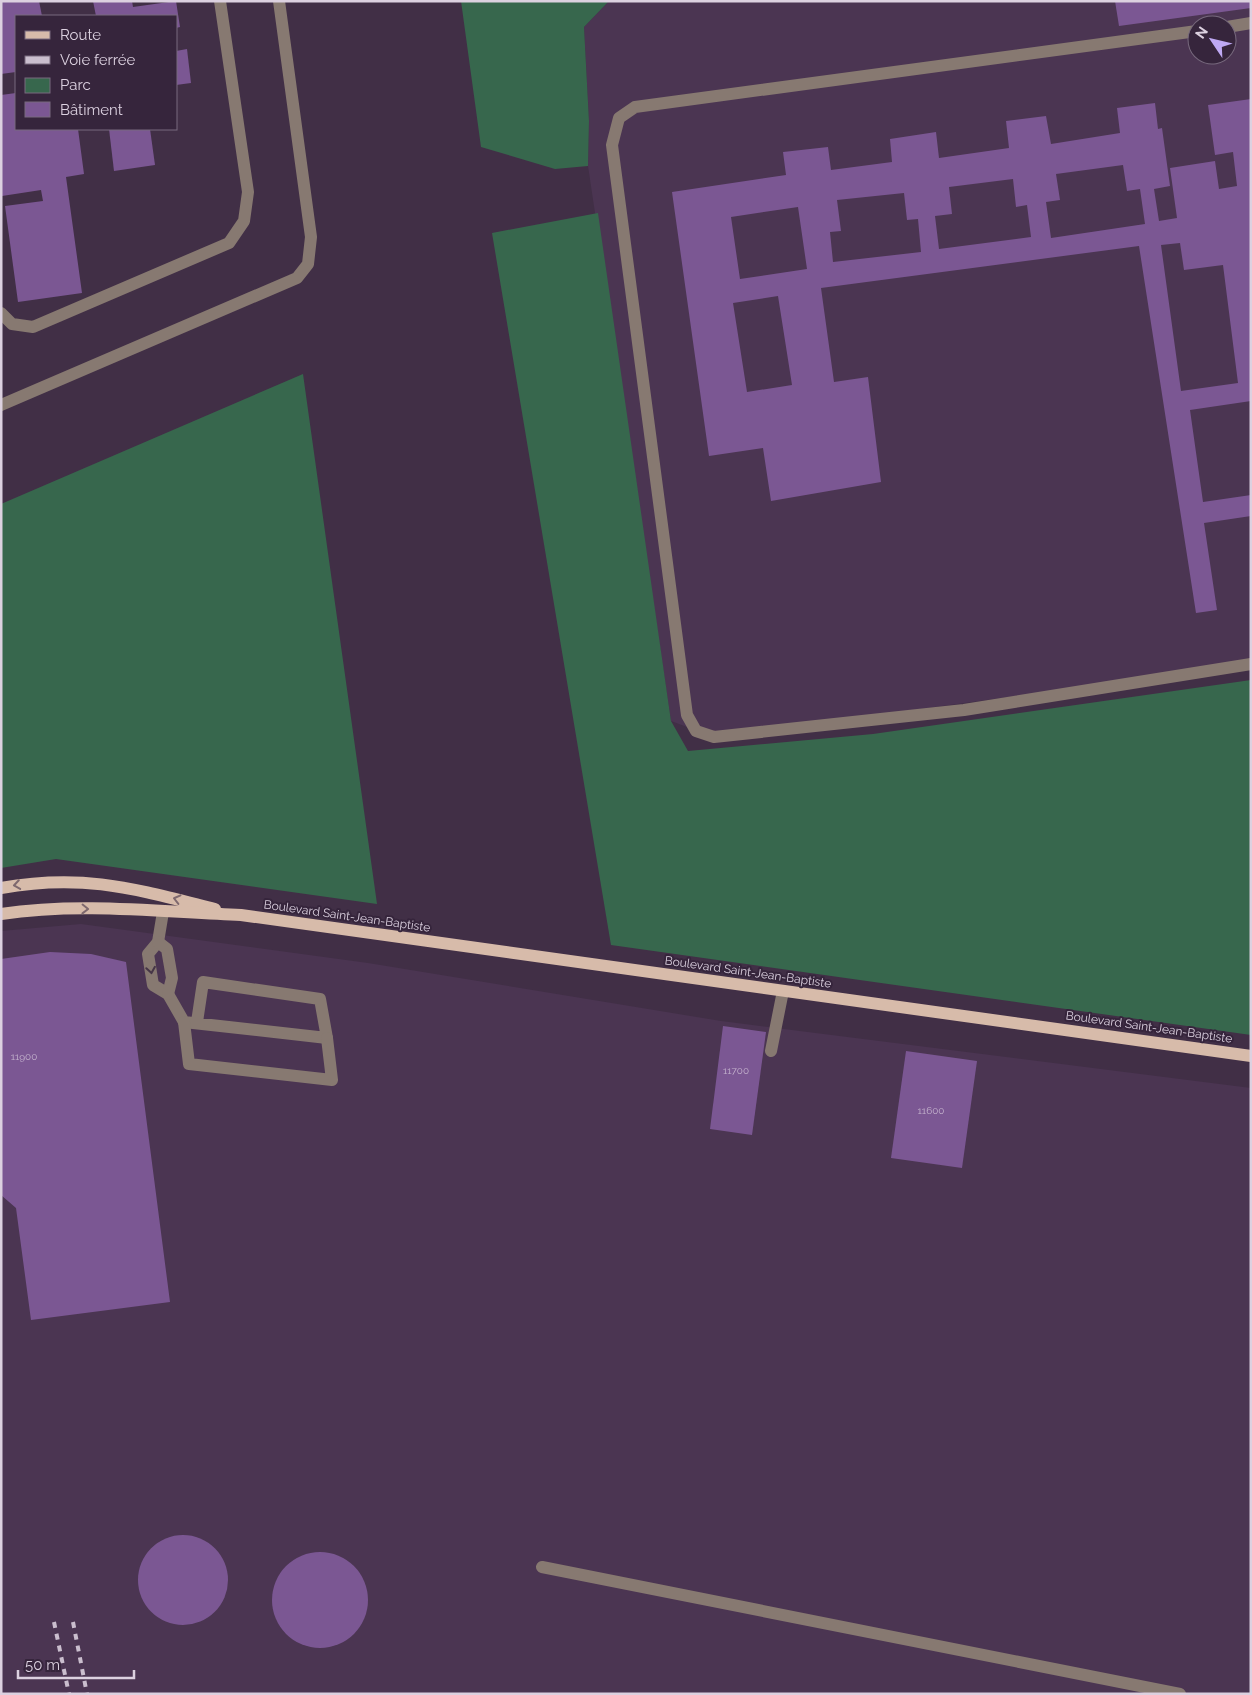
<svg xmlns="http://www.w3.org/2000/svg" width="1252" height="1695" font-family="Raleway,sans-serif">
<rect width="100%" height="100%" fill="#412f46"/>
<g fill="#4b3552" fill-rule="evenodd">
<path d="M609 1H1251V664L714 737 671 721 588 166 589 121 584 27ZM1197 25H1227V55H1197Z"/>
<polygon points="81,924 368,963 721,1021 1251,1088 1251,1694 1,1694 1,931"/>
</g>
<g fill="#37674d">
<polygon points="461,1 609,1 584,27 589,121 588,166 555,169 481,147"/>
<polygon points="598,213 671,721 688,751 873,734 1251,680 1251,1035 611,945 492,233"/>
<polygon points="303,374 377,904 56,859 1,868 1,504"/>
</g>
<g fill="#7b5793" fill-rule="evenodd">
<polygon points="1,1 39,1 42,16 16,16 16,72 1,74"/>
<polygon points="93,1 132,1 133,7 176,1 180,27 176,28 176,16 96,16"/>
<polygon points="1115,1 1251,1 1251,8 1119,26"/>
<polygon points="187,49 191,83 176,85 176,51"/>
<polygon points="16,93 16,129 78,129 84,174 66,177 82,293 18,302 5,206 43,201 41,190 2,196 1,95"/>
<path d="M1251 99V401L1190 410 1203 502 1251 495V516L1204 523 1217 610 1196 613 1139 246 821 288 834 382 868 377 881 482 771 501 763 448 709 456 672 192 786 175 783 152 828 147 831 170 892 162 890 139 936 132 939 158 1009 148 1006 121 1046 116 1051 144 1120 133 1117 108 1155 103 1158 129 1162 128 1170 186 1154 189 1159 221 1177 218 1170 168 1215 161 1219 189 1237 186 1233 152 1215 155 1208 105ZM1123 165 1127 191 1140 189 1145 224 1051 238 1046 202 1060 200 1056 174ZM1013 179 1016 207 1027 205 1031 237 939 249 935 216 952 214 949 187ZM904 193 907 220 918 219 921 252 833 262 830 232 841 231 837 200ZM798 207 807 269 740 279 731 217ZM1180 243 1184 270 1223 265 1238 383 1181 391 1161 245ZM778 296 792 385 747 392 733 303Z"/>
<polygon points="109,129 150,129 155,165 114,171"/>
<polygon points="50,952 91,954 126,962 170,1302 31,1320 16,1208 1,1195 1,959"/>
<polygon points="723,1026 766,1032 752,1135 710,1129"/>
<polygon points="906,1051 977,1061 962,1168 891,1158"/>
<circle cx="183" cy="1580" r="45"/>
<circle cx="320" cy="1600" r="48"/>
</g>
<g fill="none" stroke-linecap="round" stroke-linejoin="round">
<g stroke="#877971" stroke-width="12">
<polyline points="1227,27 1251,23"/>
<polyline points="1197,31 635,107 619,118 612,145 687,715 696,731 714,737 964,710 1251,664"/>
<polyline points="1,313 12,324 33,327 229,243 244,221 248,192 220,1"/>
<polyline points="1,405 297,278 308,264 311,237 279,1"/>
<polyline points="163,912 158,942 148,954 153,985 168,994 184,1022 327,1038 320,999 203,982 197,1022"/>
<polyline points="158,942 167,949 172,978 168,994"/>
<polyline points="184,1022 189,1064 332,1080 327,1038"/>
<polyline points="771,1051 783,991"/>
<polyline points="542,1567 1180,1694"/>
</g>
<g stroke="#d7bbaa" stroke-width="12">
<path d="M1 888C84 873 135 889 215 909"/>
<path d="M1 914C80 902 162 912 241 915L1251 1056"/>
</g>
<g stroke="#cabece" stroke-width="4" stroke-dasharray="6 6" stroke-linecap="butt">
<polyline points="54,1622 69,1694"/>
<polyline points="73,1622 87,1694"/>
</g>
</g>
<defs><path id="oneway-chevron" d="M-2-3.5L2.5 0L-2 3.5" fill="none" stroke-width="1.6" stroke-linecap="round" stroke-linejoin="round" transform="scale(1.25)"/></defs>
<g stroke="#7e686e">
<use href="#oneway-chevron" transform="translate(17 885) rotate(171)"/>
<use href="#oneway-chevron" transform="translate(177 899) rotate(-166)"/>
<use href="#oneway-chevron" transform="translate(85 909) rotate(1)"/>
</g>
<use stroke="#463647" href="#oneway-chevron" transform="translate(151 970) rotate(81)"/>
<g text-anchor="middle" stroke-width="4" stroke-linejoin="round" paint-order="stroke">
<g font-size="10" fill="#c4b2cd">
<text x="24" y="1060">11900</text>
<text x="736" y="1074">11700</text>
<text x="931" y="1114">11600</text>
</g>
<g font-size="12" fill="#dcd1e0" stroke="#36253c">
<text transform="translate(347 916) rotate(8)" y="4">Boulevard Saint-Jean-Baptiste</text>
<text transform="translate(748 972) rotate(8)" y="4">Boulevard Saint-Jean-Baptiste</text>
<text transform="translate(1149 1027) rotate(8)" y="4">Boulevard Saint-Jean-Baptiste</text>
</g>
</g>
<rect width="1252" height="1695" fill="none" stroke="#dcd1e0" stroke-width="5"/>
<rect x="15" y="15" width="162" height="115" fill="#36253c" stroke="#786a7e"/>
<rect x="25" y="31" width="25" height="8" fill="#d7bbaa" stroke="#786a7e"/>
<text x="60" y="40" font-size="15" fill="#dcd1e0">Route</text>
<rect x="25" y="56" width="25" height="8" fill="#cabece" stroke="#786a7e"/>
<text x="60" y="65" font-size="15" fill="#dcd1e0">Voie ferrée</text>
<rect x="25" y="78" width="25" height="15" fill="#37674d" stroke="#786a7e"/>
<text x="60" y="90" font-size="15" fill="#dcd1e0">Parc</text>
<rect x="25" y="102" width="25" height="15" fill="#7b5793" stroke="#786a7e"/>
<text x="60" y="115" font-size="15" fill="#dcd1e0">Bâtiment</text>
<g transform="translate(1212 40) rotate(305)"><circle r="24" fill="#36253c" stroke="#786a7e"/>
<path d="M0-4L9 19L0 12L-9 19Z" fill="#bfa9f4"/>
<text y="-8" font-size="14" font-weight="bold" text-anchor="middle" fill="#dcd1e0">N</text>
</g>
<path d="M18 1670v8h116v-8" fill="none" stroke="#dcd1e0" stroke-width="2.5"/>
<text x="25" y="1670" font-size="15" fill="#dcd1e0" stroke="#36253c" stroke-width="4" paint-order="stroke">50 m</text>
</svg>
